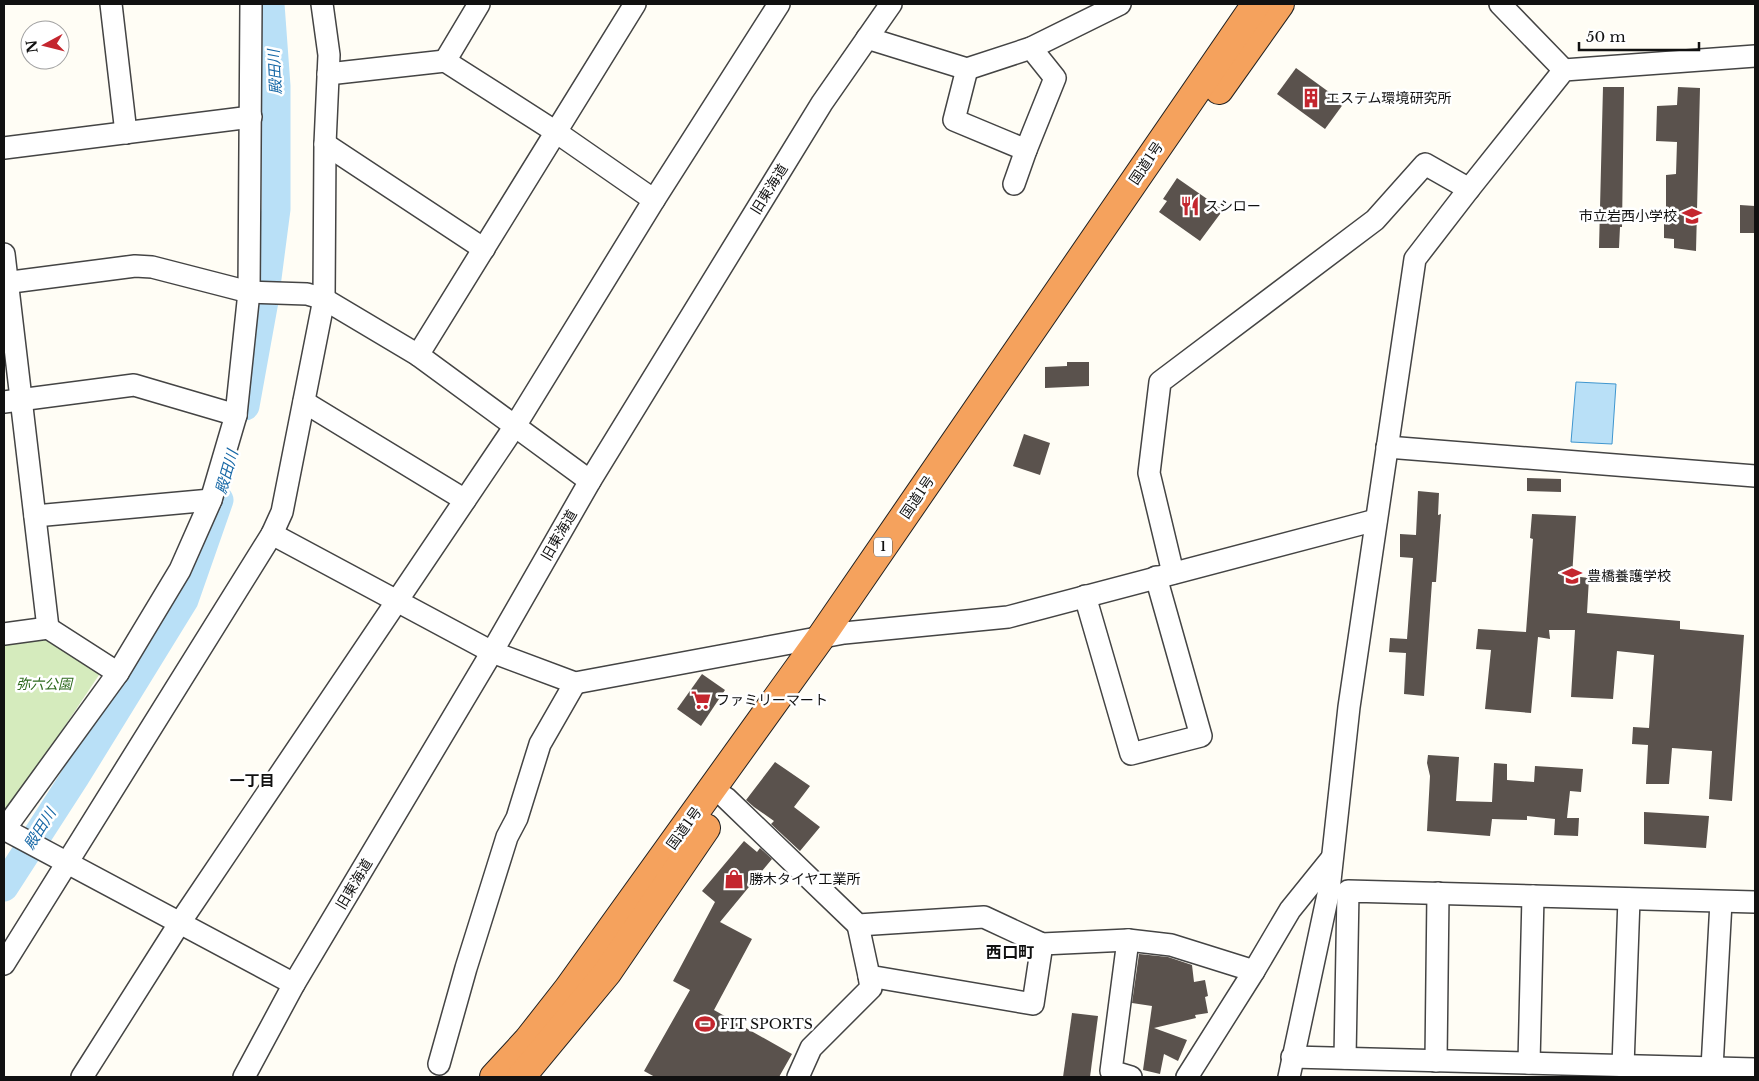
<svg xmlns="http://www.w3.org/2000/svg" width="1759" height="1081" font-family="'Libre Baskerville','Noto Sans JP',serif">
<rect width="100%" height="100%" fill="#fffdf5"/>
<polygon fill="#d5ebbd" points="44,636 101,672 4,817 4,641"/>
<polygon fill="#b9e0f7" stroke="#3f96cf" points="1576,382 1616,384 1612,444 1571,442"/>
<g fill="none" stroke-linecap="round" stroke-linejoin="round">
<g stroke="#b9e0f7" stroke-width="29">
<polyline points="245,406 264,301 276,209 276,86 270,4"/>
<polyline points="4,887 75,777 184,600 219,500"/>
</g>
</g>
<g fill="#5a524d">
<polygon points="1296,68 1344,103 1325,129 1277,94"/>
<polygon points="1603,87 1624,87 1622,227 1620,227 1619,248 1599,248"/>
<polygon points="1678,87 1700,88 1696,251 1674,248 1674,239 1664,238 1664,216 1666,217 1666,175 1676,174 1677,142 1656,141 1657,106 1677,105"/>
<polygon points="1177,178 1223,210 1200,241 1159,212 1167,201 1163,199"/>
<polygon points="1740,205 1755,206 1755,233 1740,233"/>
<polygon points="1067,362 1089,362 1089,386 1045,388 1045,367 1067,366"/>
<polygon points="1024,434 1050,443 1040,475 1013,466"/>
<polygon points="1527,478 1561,479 1561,492 1527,491"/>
<polygon points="1418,491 1439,493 1438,515 1441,514 1436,582 1432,582 1424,696 1404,694 1406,653 1389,652 1390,638 1407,639 1413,558 1400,557 1400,534 1416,535"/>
<polygon points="1532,514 1576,516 1572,576 1589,578 1587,613 1680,621 1680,629 1744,635 1732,801 1709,799 1712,751 1672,748 1669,784 1646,784 1648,745 1632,744 1633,727 1649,728 1654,655 1617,651 1613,699 1571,697 1575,630 1549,630 1550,639 1538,637 1531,713 1485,709 1491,650 1476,649 1478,629 1526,632 1533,539 1530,538"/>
<polygon points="702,674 725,690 701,726 677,709"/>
<polygon points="1428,755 1459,757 1456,801 1492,802 1494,763 1507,764 1507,780 1534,782 1535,766 1583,769 1581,792 1570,791 1567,818 1579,818 1578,836 1554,835 1555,819 1527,816 1527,820 1492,819 1490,836 1427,831 1430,776 1427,763"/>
<polygon points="775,762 810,786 794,807 820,827 800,851 771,824 774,821 754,807 746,800"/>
<polygon points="1644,812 1709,816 1706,848 1644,844"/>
<polygon points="744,841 757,852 760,848 772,859 720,922 752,939 714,1010 792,1054 779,1077 655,1077 644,1071 690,990 673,981 715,902 702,891"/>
<polygon points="1139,954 1168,957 1192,965 1194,982 1205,980 1208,996 1205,997 1208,1013 1195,1015 1196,1018 1154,1028 1187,1040 1178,1061 1164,1054 1160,1074 1143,1070 1152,1006 1132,1003"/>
<polygon points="1072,1013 1098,1016 1090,1077 1063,1077"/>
</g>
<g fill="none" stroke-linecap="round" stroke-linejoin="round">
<defs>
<g id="minor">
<polyline points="111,4 126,133"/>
<polyline points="1500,4 1564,70"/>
<polyline points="867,38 967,69 1031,48 1120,4"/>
<polyline points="445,61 479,4"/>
<polyline points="967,69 954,120 1026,150"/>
<polyline points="328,74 445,61 556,132 654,200"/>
<polyline points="325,144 484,249"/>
<polyline points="4,148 251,117"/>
<polyline points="1014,184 1026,150 1055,78 1031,48"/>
<polyline points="4,254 48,628"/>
<polyline points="4,283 135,266 152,267 249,292 307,294 324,299 418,355 590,481"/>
<polyline points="418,355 635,4"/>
<polyline points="4,402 134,385 236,415"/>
<polyline points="304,402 465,500"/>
<polyline points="1387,447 1755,476"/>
<polyline points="35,516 211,500"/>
<polyline points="272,534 492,652 575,683 844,633 1008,617 1376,520"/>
<polyline points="1173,573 1149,473 1160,382 1375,220 1425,164 1469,189"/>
<polyline points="1085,596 1131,754 1201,736 1156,577"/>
<polyline points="4,634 48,628 118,673"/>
<polyline points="726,798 858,925 984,917 1042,944 1128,940 1171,945 1254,971"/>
<polyline points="4,829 294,984"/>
<polyline points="4,830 118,673 180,570 211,500 236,415 249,292 251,4"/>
<polyline points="858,925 869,976 1033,1004 1042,944"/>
<polyline points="1128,940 1111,1071 1131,1077"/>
<polyline points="4,964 272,534 282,512 324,299 325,144 329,55 322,4"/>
<polyline points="1292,1057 1755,1069"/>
<polyline points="1345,1058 1348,891 1755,902"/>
<polyline points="1436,1061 1438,893"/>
<polyline points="1529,1063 1533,896"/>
<polyline points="439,1064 466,968 507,837 517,818 540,744 575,683"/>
<polyline points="1623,1066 1629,899"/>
<polyline points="1712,1068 1721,902"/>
<polyline points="82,1077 179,924 515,426 654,200 779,4"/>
<polyline points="244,1077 294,984 492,652 590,481 822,103 891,4"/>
<polyline points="798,1077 811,1048 871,988 869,976"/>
<polyline points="1187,1077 1254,971 1290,910 1332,858"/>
<polyline points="1289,1077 1329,890 1349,707 1415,259 1469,189 1564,70 1755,56"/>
</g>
<g id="highway">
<polyline points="1219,90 1280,4"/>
<polyline points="494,1077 528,1040 568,989 821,637 1256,4"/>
<polyline points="521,1077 607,973 706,828"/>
</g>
</defs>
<use href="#minor" stroke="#444" stroke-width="24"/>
<use href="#highway" stroke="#222" stroke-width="30"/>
<use href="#minor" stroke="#fff" stroke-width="21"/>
<use href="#highway" stroke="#f5a25d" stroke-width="28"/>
</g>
<defs>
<symbol id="building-bare" viewBox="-9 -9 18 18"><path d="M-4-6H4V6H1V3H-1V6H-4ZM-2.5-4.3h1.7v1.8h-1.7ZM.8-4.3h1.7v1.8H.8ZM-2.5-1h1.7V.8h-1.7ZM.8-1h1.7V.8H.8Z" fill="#c4262e" stroke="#fff" stroke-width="2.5" paint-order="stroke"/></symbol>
<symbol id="restaurant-bare" viewBox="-9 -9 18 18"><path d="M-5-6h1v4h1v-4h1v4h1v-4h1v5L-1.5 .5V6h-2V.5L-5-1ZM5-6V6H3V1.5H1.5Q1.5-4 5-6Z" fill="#c4262e" stroke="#fff" stroke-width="2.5" paint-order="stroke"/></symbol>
<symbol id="school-bare" viewBox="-9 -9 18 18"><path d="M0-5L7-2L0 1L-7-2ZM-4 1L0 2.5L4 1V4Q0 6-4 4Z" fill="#c4262e" stroke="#fff" stroke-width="2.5" paint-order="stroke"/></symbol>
<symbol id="supermarket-bare" viewBox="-9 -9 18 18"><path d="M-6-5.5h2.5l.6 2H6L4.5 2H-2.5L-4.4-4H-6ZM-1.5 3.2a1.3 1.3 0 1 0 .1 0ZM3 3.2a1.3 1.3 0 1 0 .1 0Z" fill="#c4262e" stroke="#fff" stroke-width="2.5" paint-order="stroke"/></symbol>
<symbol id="shop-bare" viewBox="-9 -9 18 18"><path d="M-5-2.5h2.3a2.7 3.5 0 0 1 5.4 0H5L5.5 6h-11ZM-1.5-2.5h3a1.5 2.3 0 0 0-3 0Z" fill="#c4262e" stroke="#fff" stroke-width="2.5" paint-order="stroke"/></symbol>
<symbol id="stadium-bare" viewBox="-9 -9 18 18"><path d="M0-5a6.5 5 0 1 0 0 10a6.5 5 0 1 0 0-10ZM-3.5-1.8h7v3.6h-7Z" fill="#c4262e" stroke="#fff" stroke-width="2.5" paint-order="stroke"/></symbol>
</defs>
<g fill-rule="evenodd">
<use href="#building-bare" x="1297" y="84" width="28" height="28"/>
<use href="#restaurant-bare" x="1176" y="192" width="28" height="28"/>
<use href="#school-bare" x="1678" y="202" width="28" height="28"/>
<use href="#school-bare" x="1558" y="562" width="28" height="28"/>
<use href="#supermarket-bare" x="687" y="686" width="28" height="28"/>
<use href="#shop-bare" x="720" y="865" width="28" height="28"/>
<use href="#stadium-bare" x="691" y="1010" width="28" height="28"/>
</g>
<g text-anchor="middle" stroke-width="5" stroke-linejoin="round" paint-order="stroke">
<rect fill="#fff" stroke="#585858" stroke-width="1" x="874" y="537.5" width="18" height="19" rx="4"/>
<g font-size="12" font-weight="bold" fill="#111">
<text x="883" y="551">1</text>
</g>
<g font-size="14" fill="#111" stroke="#fff" text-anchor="start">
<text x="1326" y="103">エステム環境研究所</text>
<text x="1205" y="211">スシロー</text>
<text x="1677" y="221" text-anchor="end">市立岩西小学校</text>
<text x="1587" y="581">豊橋養護学校</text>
<text x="716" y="705">ファミリーマート</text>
<text x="749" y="884">勝木タイヤ工業所</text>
<text x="720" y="1029">FIT SPORTS</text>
</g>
<g font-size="14" fill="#111" stroke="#fff">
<text transform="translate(1146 163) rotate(-56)" y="5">国道1号</text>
<text transform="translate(769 189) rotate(-58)" y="5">旧東海道</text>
<text transform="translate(917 497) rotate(-56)" y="5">国道1号</text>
<text transform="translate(559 535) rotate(-60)" y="5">旧東海道</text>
<text transform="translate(684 828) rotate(-54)" y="5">国道1号</text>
<text transform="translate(354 884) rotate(-59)" y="5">旧東海道</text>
</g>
<g font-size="14" font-style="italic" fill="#2f6b1f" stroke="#fff">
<text x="44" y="689">弥六公園</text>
</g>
<g font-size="15" font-style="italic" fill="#1768a6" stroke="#fff">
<text transform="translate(275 72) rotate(-93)" y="5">殿田川</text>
<text transform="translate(227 472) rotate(-74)" y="5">殿田川</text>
<text transform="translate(40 829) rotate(-58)" y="5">殿田川</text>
</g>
<g font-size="15" font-weight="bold" fill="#111" stroke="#fff">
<text x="252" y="786">一丁目</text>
</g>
<g font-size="16" font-weight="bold" fill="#111" stroke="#fff">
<text x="1010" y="958">西口町</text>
</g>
</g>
<rect width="1759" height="1081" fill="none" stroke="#111111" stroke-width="10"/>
<g transform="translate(45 45) rotate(263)"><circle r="24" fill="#ffffff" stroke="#a0a0a0"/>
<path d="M0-4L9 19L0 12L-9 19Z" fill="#c4262e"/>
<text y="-8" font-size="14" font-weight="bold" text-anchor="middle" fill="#111111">N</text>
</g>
<path d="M1579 42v8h120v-8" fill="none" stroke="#111111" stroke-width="2.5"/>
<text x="1586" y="42" font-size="15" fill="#111111" stroke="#ffffff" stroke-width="4" paint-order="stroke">50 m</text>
</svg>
